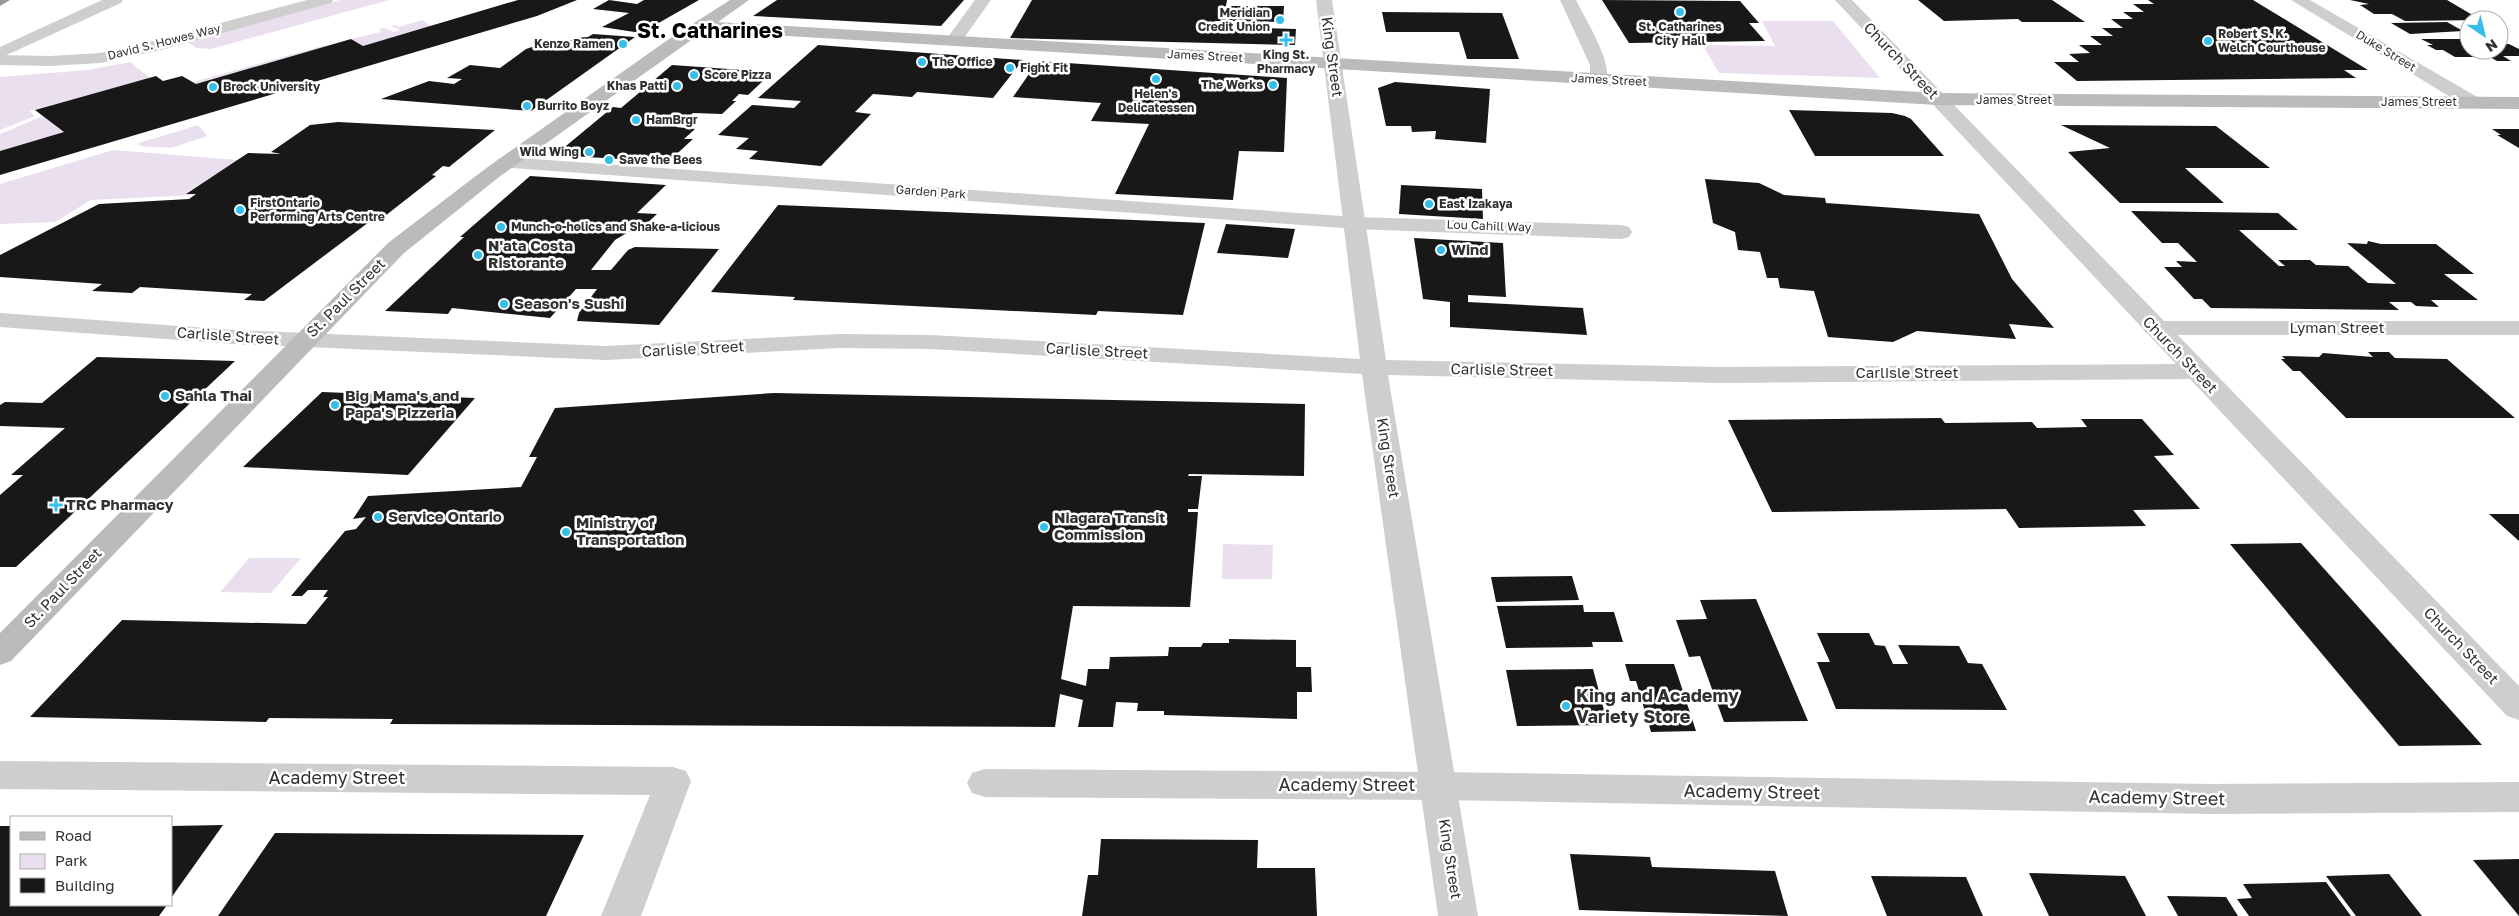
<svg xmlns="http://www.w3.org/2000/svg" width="2519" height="916" font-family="'Golos Text',sans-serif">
<rect width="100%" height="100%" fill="#fff"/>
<g fill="#eadfee">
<polygon points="340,0 389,0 211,49 197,48 187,42"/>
<polygon points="422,20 431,26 363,46 351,39 381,32 379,29 384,28 394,32 400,30 391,26 396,25 399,27"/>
<polygon points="1762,21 1833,21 1880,78 1719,73 1703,45 1775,46"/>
<polygon points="326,45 329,46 196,84 193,82"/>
<polygon points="130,62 150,78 29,111 35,116 0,130 0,77 88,70"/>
<polygon points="43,116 64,132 0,151 0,134"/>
<polygon points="198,125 207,136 171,148 140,146 139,143"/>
<polygon points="113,150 238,160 186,193 195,195 91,200 55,222 0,224 0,184"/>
<polygon points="1223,544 1273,545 1272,579 1222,579"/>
<polygon points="249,558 301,558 271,593 220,592"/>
</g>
<g fill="#181818">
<polygon points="518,0 577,0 537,16 0,175 0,151 64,132 35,110 156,76 163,81 182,76 196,84 351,39 363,46"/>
<polygon points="609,0 637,4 644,0 699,0 641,33 602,27 629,13 593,9"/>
<polygon points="777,0 964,0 941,26 753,16"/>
<polygon points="1032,0 1227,0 1226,6 1284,6 1283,22 1215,21 1214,27 1296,29 1295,45 1010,38"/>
<polygon points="1602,0 1740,1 1759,23 1749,23 1765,41 1629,43"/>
<polygon points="1918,0 2052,0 2085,22 2022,22 2018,19 1944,21"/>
<polygon points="2148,0 2253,0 2368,70 2344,70 2356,78 2077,81 2054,62 2079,62 2069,54 2090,53 2079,45 2102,45 2090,36 2113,36 2102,28 2123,28 2111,19 2133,19 2123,12 2144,12 2133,4 2154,4"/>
<polygon points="2350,0 2447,0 2481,20 2405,21 2392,14 2374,14 2360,5 2369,4"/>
<polygon points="1382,12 1502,13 1519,59 1467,59 1459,32 1386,32"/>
<polygon points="2447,22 2463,31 2410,34 2391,23"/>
<polygon points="593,34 635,37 531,111 381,99 429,81 454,84 462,79 447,78 470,65 500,68 526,49 544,43 567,42 575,38 588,37"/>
<polygon points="2421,39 2461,39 2469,41 2469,50 2499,50 2499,44 2509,44 2519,49 2519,56 2503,56 2511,61 2497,61 2490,57 2455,57 2443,50 2436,50 2427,45 2433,45"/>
<polygon points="818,45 1023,60 993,98 917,92 912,97 873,94 855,112 871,114 821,166 749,159 758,151 736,149 749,138 718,135 752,105 794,108 801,101 758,98"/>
<polygon points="1038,61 1287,78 1284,152 1239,151 1233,200 1115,194 1149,124 1091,121 1101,103 1013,97"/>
<polygon points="672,65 757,71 748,79 764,80 748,95 739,94 732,101 736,101 722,114 693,113 676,127 695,129 684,139 693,139 668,162 555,155 613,107 621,108"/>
<polygon points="1395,82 1490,89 1486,143 1435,139 1436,131 1412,132 1411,126 1386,126 1378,88"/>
<polygon points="1789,110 1892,113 1905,116 1911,119 1944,156 1815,156"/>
<polygon points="338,122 495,130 449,167 443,166 432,175 436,176 385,216 377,216 264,301 244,300 252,294 140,287 132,293 92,291 102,284 0,277 0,255 99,204 189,199 196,194 186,194 248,153 281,154 271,152 310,125"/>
<polygon points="2061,125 2216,126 2270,168 2185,168 2224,203 2120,203 2068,152 2110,148"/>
<polygon points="2492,129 2519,129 2519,148 2497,135 2501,135"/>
<polygon points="530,176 666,185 637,213 657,214 642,228 635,228 615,240 591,270 611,270 628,250 635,247 719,249 659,325 577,321 579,313 597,289 576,289 550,318 452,308 448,314 385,311 464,237 460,237"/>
<polygon points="1705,179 1759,183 1784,195 1825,198 1826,203 1979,214 2012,279 2054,328 2009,324 2016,339 1917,331 1893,342 1828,337 1814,291 1780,288 1778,278 1767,278 1760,252 1738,250 1735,232 1713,223"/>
<polygon points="1401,185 1482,189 1483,219 1399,214"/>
<polygon points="778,205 1205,223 1183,315 1098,311 1096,315 793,300 795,297 711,292"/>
<polygon points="2131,211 2278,213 2298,230 2239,230 2279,266 2285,266 2278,260 2310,260 2316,265 2348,266 2368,283 2396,284 2347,243 2367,244 2368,241 2381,244 2436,244 2474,274 2444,274 2478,300 2431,300 2439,307 2416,306 2411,302 2389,302 2399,310 2211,308 2202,299 2194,299 2164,267 2182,267 2176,261 2197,262 2178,243 2162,243"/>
<polygon points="1226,224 1295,229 1288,258 1217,253"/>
<polygon points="1414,238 1503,243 1506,297 1468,295 1468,302 1583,308 1587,335 1450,327 1450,302 1423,299"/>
<polygon points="2368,352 2389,352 2395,358 2447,359 2515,418 2346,418 2300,371 2293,371 2281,359 2285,359 2282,356 2319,357 2323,353 2373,357"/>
<polygon points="97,357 235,361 16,567 0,567 0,495 23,475 11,475 65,428 0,426 0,405 5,402 42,403"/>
<polygon points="322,392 475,398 408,475 243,467"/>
<polygon points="774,393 1305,404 1304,476 1189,474 1188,476 1202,476 1198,509 1188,509 1188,512 1198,512 1190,607 1073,606 1061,679 1086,686 1088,669 1109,669 1110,657 1168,656 1169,647 1201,647 1203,643 1229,643 1229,639 1296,640 1296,667 1311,667 1312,692 1297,692 1297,719 1164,715 1164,711 1137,711 1138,703 1116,702 1113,727 1078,727 1083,700 1060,694 1055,727 390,724 393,719 269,718 266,722 30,717 122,620 306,624 328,597 323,597 328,590 308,590 302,596 291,596 345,531 356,529 366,517 353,519 368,496 521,487 537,457 529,457 555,408"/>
<polygon points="1941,418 1945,423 2032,422 2037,428 2087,427 2081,419 2142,419 2174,455 2154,456 2200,509 2133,510 2146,526 2019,528 2006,509 1772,512 1728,420"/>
<polygon points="2489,514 2519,514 2519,541"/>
<polygon points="2301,543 2482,745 2399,746 2230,544"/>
<polygon points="1572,576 1579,600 1496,602 1491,577"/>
<polygon points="1756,599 1808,721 1724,722 1700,656 1689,657 1676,620 1707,619 1700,600"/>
<polygon points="1583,605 1584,612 1614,612 1623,642 1592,642 1593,647 1506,648 1497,606"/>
<polygon points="1817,633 1869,633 1875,645 1885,646 1893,664 1908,664 1898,645 1959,646 1968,663 1982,664 2007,710 1836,709 1817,662 1830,662"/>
<polygon points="1625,664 1674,664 1696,731 1651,732 1636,681 1630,681"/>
<polygon points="1593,669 1608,725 1517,726 1506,670"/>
<polygon points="223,825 171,898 171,826"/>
<polygon points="0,826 11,826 11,905 167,905 159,916 0,916"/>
<polygon points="275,833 584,835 546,916 218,916"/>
<polygon points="1101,839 1258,840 1257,868 1315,868 1317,916 1082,916 1088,875 1098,875"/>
<polygon points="1570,854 1650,857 1652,867 1775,871 1788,916 1579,910"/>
<polygon points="2519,859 2519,916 2473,860"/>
<polygon points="2029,873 2125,876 2146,916 2049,916"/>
<polygon points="2389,874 2422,916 2356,916 2326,876"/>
<polygon points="1871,876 1966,877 1983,916 1887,916"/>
<polygon points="2326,882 2351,916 2249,916 2237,899 2252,898 2243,884"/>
<polygon points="2167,896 2226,897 2238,916 2178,916"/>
</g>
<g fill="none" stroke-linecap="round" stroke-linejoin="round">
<g fill="#cecece" fill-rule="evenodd">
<polygon points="307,0 333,0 331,3 161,50 100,63 50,66 0,65 0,55 50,56 100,53 153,41"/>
<polygon points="975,0 991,0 959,45 947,45 945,41"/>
<path d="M1560 0H1576C1584 17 1616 67 1605 83H1593L1590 79V65Z"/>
<polygon points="2291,0 2310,0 2479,98 2481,102 2479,106 2465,106"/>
<polygon points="505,157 1356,217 1621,225 1629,227 1632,232 1629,237 1621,239 1356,229 498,167 495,163 498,159"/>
<polygon points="2155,321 2519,321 2519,335 2155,335 2146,333 2143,328 2146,323"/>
<polygon points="0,761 673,767 686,771 691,781 641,916 601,916 650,795 0,789"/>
<polygon points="985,769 1439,772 2212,784 2519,782 2519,812 2212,814 1439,800 985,797 972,793 967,783 972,773"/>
</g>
<g fill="#cecece" fill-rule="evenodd">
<polygon points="102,0 123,0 121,3 0,58 0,47"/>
<polygon points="1316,0 1332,0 1386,360 1721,367 2176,364 1835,0 1852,0 2519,686 2519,720 2507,716 2190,379 1721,383 1388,375 1478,916 1438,916 1362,374 931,349 840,348 606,360 234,344 0,327 0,313 234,330 606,346 840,334 931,335 1360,359"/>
</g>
<polygon fill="#bbb" fill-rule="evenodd" points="730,0 749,0 718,22 1937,93 2519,97 2519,109 1937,105 704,31 499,177 404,253 11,661 0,665 0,633 388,243 485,169 669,39"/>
<polygon fill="#989898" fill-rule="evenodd" points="0,0 10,0 0,6"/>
</g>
<g fill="#33bfe8" stroke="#fff" stroke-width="2">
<circle cx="1680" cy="12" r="5"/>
<circle cx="1280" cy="20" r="5"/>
<path d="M1283.5 32.5h5v5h5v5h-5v5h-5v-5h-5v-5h5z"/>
<circle cx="2208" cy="41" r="5"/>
<circle cx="623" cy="44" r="5"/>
<circle cx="922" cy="62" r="5"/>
<circle cx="1010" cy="68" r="5"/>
<circle cx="694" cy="75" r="5"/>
<circle cx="1156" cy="79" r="5"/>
<circle cx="1273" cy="85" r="5"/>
<circle cx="677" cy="86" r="5"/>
<circle cx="213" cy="87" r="5"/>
<circle cx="527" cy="106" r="5"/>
<circle cx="636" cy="120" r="5"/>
<circle cx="589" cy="152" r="5"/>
<circle cx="609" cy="160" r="5"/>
<circle cx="1429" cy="204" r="5"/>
<circle cx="240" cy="210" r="5"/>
<circle cx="501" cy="227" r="5"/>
<circle cx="1441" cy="250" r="5"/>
<circle cx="478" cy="255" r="5"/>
<circle cx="504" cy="304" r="5"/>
<circle cx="165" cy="396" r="5"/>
<circle cx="335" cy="405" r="5"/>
<path d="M53.5 497.5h5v5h5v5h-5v5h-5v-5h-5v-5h5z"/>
<circle cx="378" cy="517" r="5"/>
<circle cx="1044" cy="527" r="5"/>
<circle cx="566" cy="532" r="5"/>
<circle cx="1566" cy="706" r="5"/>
</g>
<g text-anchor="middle" stroke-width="5" stroke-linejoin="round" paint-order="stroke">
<g font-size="12" font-weight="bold" fill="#313131" stroke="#fff" text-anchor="start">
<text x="1270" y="17" text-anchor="end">Meridian<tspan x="1270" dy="14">Credit Union</tspan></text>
<text x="1680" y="31" text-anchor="middle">St. Catharines<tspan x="1680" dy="14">City Hall</tspan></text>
<text x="2218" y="38">Robert S. K.<tspan x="2218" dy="14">Welch Courthouse</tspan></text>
<text x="613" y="48" text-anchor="end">Kenzo Ramen</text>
<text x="1286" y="59" text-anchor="middle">King St.<tspan x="1286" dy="14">Pharmacy</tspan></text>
<text x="932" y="66">The Office</text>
<text x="1020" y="72">Fight Fit</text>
<text x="704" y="79">Score Pizza</text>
<text x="1263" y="89" text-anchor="end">The Works</text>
<text x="667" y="90" text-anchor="end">Khas Patti</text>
<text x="223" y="91">Brock University</text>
<text x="1156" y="98" text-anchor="middle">Helen's<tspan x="1156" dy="14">Delicatessen</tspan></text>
<text x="537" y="110">Burrito Boyz</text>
<text x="646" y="124">HamBrgr</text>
<text x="579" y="156" text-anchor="end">Wild Wing</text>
<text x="619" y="164">Save the Bees</text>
<text x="250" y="207">FirstOntario<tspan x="250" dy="14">Performing Arts Centre</tspan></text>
<text x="1439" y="208">East Izakaya</text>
<text x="511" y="231">Munch-o-holics and Shake-a-licious</text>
</g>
<g font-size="12" fill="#313131" stroke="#fff">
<text transform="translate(164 42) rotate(-14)" y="4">David S. Howes Way</text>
<text transform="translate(2386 51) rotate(31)" y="4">Duke Street</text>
<text transform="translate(1205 56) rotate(3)" y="4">James Street</text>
<text transform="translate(1609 80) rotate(3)" y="4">James Street</text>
<text x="2014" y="104">James Street</text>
<text x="2419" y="106">James Street</text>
<text transform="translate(931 192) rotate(4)" y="4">Garden Park</text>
<text transform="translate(1489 226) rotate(2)" y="4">Lou Cahill Way</text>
</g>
<g font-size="15" fill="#313131" stroke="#fff">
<text transform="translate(1332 57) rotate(82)" y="5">King Street</text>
<text transform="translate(1901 61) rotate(46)" y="5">Church Street</text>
<text transform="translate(346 298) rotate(-45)" y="5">St. Paul Street</text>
<text x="2337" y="333">Lyman Street</text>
<text transform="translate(228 336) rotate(4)" y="5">Carlisle Street</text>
<text transform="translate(693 349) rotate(-3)" y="5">Carlisle Street</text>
<text transform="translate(1097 351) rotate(3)" y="5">Carlisle Street</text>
<text transform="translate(2180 355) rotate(46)" y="5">Church Street</text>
<text transform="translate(1502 370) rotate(1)" y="5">Carlisle Street</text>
<text x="1907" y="378">Carlisle Street</text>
<text transform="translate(1388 458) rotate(81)" y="5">King Street</text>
<text transform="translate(63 588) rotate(-46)" y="5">St. Paul Street</text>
<text transform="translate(2461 646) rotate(46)" y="5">Church Street</text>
<text transform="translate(1450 859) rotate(81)" y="5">King Street</text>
</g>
<g font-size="15" font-weight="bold" fill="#313131" stroke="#fff" text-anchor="start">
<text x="488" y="251">N'ata Costa<tspan x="488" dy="17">Ristorante</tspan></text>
<text x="1451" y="255">Wind</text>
<text x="514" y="309">Season's Sushi</text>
<text x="175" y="401">Sahla Thai</text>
<text x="345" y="401">Big Mama's and<tspan x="345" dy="17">Papa's Pizzeria</tspan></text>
<text x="66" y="510">TRC Pharmacy</text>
<text x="388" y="522">Service Ontario</text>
<text x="1054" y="523">Niagara Transit<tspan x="1054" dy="17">Commission</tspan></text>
<text x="576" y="528">Ministry of<tspan x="576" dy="17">Transportation</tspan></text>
</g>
<g font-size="18" font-weight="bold" fill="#313131" stroke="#fff" text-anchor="start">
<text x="1576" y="702">King and Academy<tspan x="1576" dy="21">Variety Store</tspan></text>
</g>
<g font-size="18" fill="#313131" stroke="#fff">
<text x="337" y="784">Academy Street</text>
<text x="1347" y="791">Academy Street</text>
<text transform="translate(1752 792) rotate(1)" y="6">Academy Street</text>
<text transform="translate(2157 798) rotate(1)" y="6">Academy Street</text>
</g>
<g font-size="21" font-weight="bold" fill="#000" stroke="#fff">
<text x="710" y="38">St. Catharines</text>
</g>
</g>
<rect x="10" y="816" width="162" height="90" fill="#ffffff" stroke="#adadad"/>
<rect x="20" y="832" width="25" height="8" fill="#bbbbbb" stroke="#adadad"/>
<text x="55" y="841" font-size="15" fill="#313131">Road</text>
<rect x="20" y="854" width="25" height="15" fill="#eadfee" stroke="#adadad"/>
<text x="55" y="866" font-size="15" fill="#313131">Park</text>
<rect x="20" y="878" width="25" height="15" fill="#181818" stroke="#adadad"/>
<text x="55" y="891" font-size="15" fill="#313131">Building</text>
<g transform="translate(2484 35) rotate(145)"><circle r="24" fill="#ffffff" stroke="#adadad"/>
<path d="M0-4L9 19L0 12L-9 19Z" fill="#33bfe8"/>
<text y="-8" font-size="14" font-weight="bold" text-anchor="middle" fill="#313131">N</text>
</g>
</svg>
